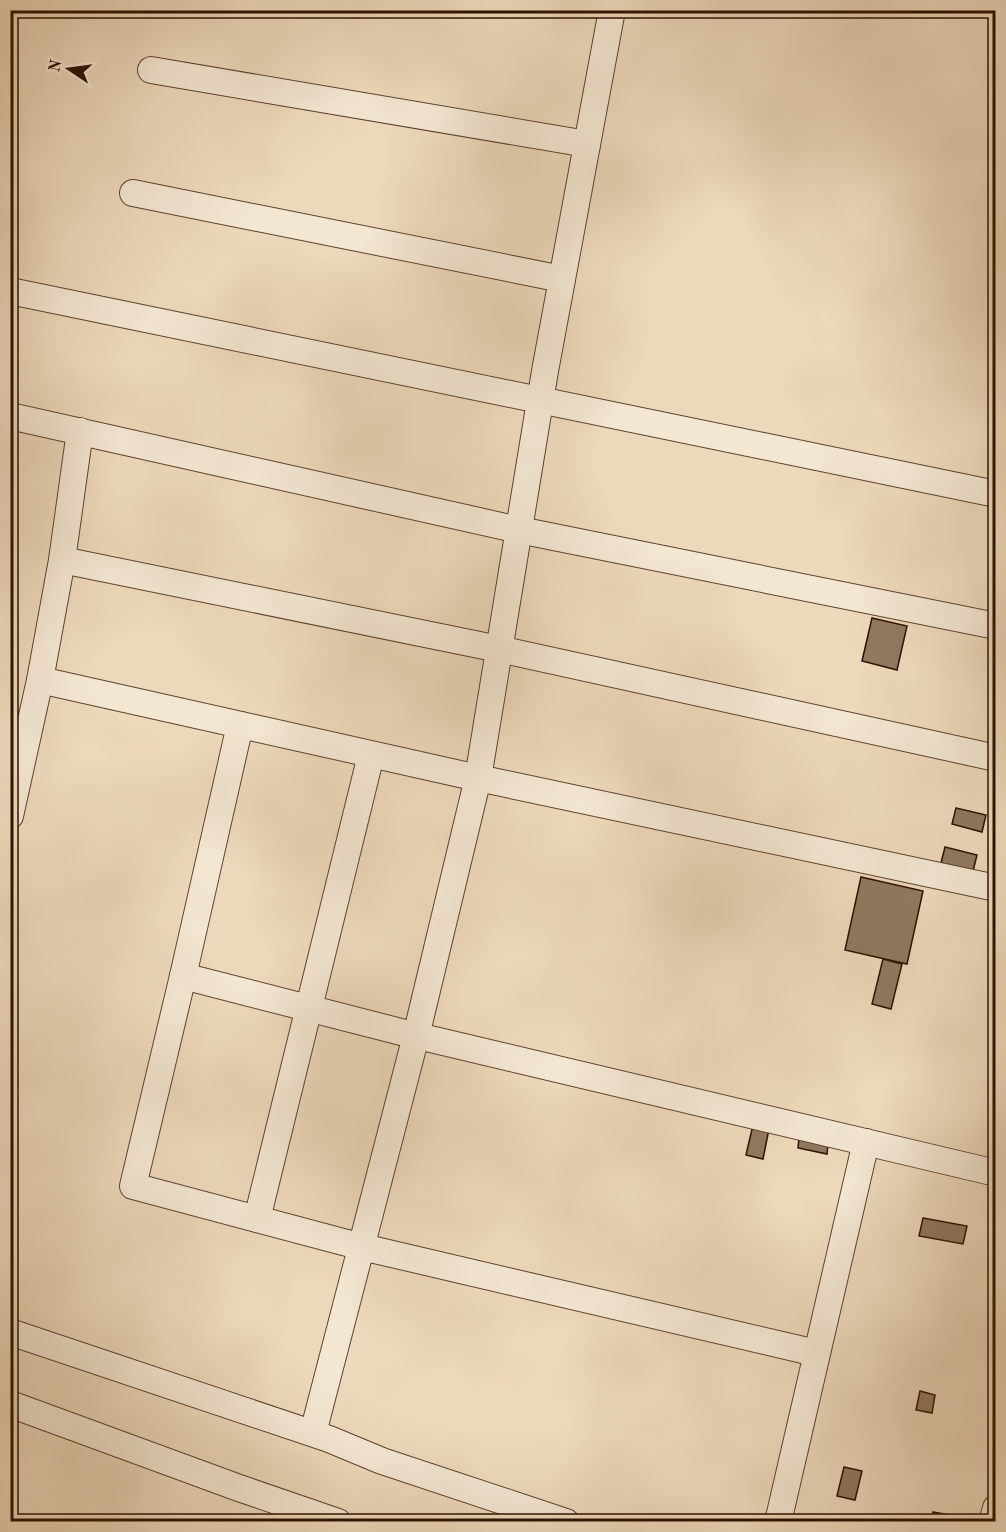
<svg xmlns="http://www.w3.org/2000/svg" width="1006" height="1532" font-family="'Old Standard TT',serif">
<rect width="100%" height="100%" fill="#ecd8ba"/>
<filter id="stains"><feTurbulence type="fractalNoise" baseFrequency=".00333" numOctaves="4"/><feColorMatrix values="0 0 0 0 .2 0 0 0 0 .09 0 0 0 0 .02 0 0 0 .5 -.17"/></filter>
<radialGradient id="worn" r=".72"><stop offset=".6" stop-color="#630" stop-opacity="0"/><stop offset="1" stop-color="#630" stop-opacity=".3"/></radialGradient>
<g fill="#907861" stroke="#2d1000" stroke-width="1.5">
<polygon points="872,618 907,626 897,670 862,661"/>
<polygon points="956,808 986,815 982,832 952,824"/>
<polygon points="945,847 977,855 973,871 941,863"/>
<polygon points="861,877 923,891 907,964 845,950"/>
<polygon points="883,959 902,964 891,1009 872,1004"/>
<polygon points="753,1125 769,1129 763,1159 746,1155"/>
<polygon points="799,1138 828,1144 827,1154 798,1148"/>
<polygon points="923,1218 967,1226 963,1244 919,1236"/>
<polygon points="920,1391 935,1395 932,1413 916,1410"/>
<polygon points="844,1467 862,1471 855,1500 837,1496"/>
<polygon points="933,1512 951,1515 950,1522 931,1522"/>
</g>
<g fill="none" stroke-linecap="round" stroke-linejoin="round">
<defs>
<g id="minor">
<polyline points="151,70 587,144"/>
<polyline points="133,193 562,279"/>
<polyline points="10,291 996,494"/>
<polyline points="10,416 519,530 996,626"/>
<polyline points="62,560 499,649 996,758"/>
<polyline points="40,680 478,778 996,888"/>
<polyline points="240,725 183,976 133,1186 362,1247 816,1353"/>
<polyline points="10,816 40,680 62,560 80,431"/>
<polyline points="183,976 401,1032 996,1173"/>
<polyline points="257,1219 371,755"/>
<polyline points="10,1332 329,1439 382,1461 566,1522"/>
<polyline points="10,1404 239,1488 338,1522"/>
<polyline points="313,1433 416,1036 478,778 545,371 612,10"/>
<polyline points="778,1522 866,1142"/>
<polyline points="992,1522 996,1508"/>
</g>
</defs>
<use href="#minor" stroke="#5d422e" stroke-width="28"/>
<use href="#minor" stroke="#f3e6d2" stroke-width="26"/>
</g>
<rect width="1006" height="1532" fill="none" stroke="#ecd8ba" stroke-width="36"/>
<rect x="12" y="12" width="982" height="1508" fill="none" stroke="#2d1000" stroke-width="3"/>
<rect x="18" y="18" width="970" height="1496" fill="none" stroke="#2d1000" stroke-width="1.5"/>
<g transform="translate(69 69) rotate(283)" stroke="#f3e6d2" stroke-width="4.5" paint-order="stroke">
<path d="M0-4.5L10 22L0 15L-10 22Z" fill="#2d1000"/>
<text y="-9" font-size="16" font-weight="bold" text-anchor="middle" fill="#2d1000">N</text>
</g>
<rect width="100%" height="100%" filter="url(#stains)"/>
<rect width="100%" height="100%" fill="url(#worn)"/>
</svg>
